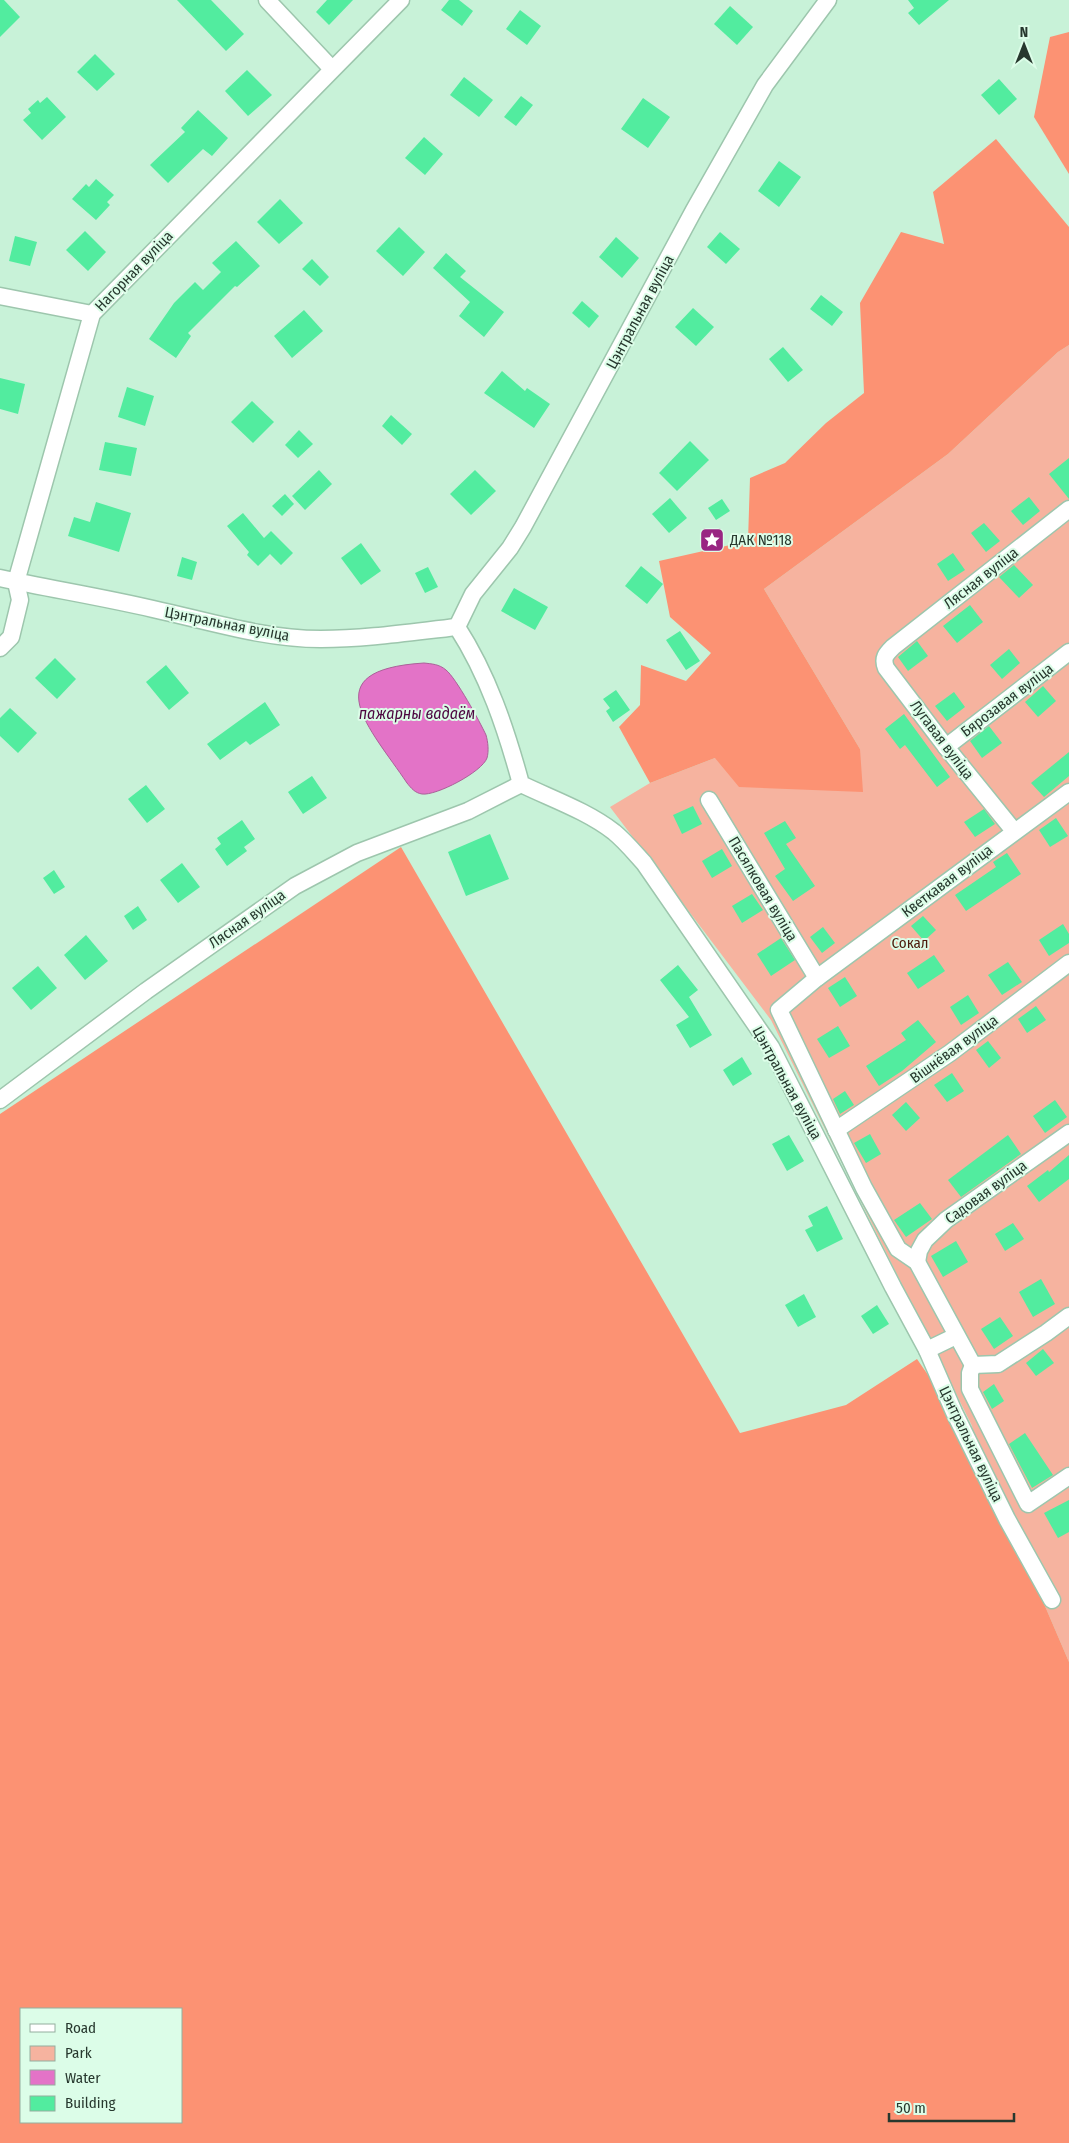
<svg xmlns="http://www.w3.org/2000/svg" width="1069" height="2143" font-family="'Fira Sans Condensed',sans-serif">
<rect width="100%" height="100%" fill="#c8f2d8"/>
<polygon fill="#f6b39f" points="1069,345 1069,1662 975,1443 972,1426 771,1020 610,807 650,783 715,758 860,749 764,589 948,454 1058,352"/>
<g fill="#fc9273" fill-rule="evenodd">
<polygon points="1069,32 1069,174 1034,117 1050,37"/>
<polygon points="996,139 1069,227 1069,345 1058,352 948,454 764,589 860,749 863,792 739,787 715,758 650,783 619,727 640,705 641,665 686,681 711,653 670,617 659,561 748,541 750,478 785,463 826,423 864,393 860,303 901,232 944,244 933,192"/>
<path d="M401 847 740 1433 846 1405 917 1359 975 1443 1069 1662V2143H0V1114ZM21 2009H181V2122H21Z"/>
</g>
<path fill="#e373c7" stroke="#ab6199" d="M424 663C432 664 439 664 446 670 456 678 480 722 486 735 488 742 489 751 487 758 482 772 436 796 422 794 415 793 411 788 407 783 370 728 312 670 424 663Z"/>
<g fill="#52ec9f">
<polygon points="0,0 4,0 20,17 0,37"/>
<polygon points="177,0 211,0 244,34 226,51"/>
<polygon points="327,0 353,0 329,25 316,12"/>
<polygon points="449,0 459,0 473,11 462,26 441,10"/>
<polygon points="908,0 949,0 919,25 908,13 914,8"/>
<polygon points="730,6 753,27 737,45 714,24"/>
<polygon points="520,10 541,26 527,45 506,29"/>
<polygon points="95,54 115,74 97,91 77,72"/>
<polygon points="247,70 272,95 248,116 225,91"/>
<polygon points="464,77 493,100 479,117 450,95"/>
<polygon points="999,79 1017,99 999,115 981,95"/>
<polygon points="521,96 533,105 516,126 504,117"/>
<polygon points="47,97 66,117 42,140 23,120 31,113 28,109 38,100 40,103"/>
<polygon points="643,98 670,117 648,148 621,129"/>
<polygon points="198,110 228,138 212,156 203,149 168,183 150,165 185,132 181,128"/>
<polygon points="424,137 443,154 425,175 405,158"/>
<polygon points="779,161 801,177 779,207 758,191"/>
<polygon points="96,179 114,195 107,202 110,205 96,220 72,199 86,184 89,187"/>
<polygon points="280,199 303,223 279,244 257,222"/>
<polygon points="399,227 425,252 403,276 376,251"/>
<polygon points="85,231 106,252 88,271 66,250"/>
<polygon points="720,232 740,249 726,264 707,247"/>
<polygon points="15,236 37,242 30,266 9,261"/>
<polygon points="616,237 639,258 622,278 599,257"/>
<polygon points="236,241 260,266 237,287 235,286 188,333 191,336 176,358 149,339 174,303 195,282 203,290 221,272 212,263"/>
<polygon points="446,253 466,271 460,277 504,312 484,337 459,316 470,302 433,268"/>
<polygon points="312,259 329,277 320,286 302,269"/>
<polygon points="821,295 843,312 832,326 810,309"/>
<polygon points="582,301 599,316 589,328 572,313"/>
<polygon points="693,308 714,327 696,346 675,327"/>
<polygon points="304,310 323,331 292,358 274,336"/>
<polygon points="783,347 803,370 788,382 769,359"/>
<polygon points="502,371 525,391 527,388 550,404 534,428 484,393"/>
<polygon points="0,378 25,384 18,414 0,409"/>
<polygon points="127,387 154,396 145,426 118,417"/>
<polygon points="252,401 274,422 253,443 231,422"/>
<polygon points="391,415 412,434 402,445 382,426"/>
<polygon points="299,430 313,444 298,458 285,445"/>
<polygon points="690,441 709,460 677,491 659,473"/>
<polygon points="105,442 137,448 131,476 99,470"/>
<polygon points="1069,458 1069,499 1049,474"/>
<polygon points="319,470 332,484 305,510 292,496"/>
<polygon points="475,470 496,491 471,515 450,494"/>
<polygon points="285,494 294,504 282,516 272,506"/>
<polygon points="1029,497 1040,511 1023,525 1011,511"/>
<polygon points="670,498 687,518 669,533 652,514"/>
<polygon points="722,499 730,511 716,520 708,508"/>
<polygon points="96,502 131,513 119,552 68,536 74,517 90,522"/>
<polygon points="243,513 264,538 271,531 293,553 281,565 270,554 258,566 247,555 249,552 227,526"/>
<polygon points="984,523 1000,541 986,552 971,533"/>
<polygon points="361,543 381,571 361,585 341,558"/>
<polygon points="953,553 965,570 948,581 937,564"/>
<polygon points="182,557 197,562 192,580 177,576"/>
<polygon points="1014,565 1033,585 1019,598 999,577"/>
<polygon points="641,566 663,584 647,604 625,586"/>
<polygon points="428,567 438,587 425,593 415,573"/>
<polygon points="514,588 548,607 535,630 501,611"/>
<polygon points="970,605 983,622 957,643 943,626"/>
<polygon points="680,631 700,661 686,670 666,640"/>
<polygon points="917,641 928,656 908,671 898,657"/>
<polygon points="1009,649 1020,663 1002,679 990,665"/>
<polygon points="55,658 76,679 57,699 35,678"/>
<polygon points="166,665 189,693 169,710 146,682"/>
<polygon points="1043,686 1056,701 1038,717 1025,702"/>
<polygon points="616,690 630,710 613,722 606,711 610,708 603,699"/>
<polygon points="954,692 965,707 947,721 935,706"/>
<polygon points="265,702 280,725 250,745 246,741 220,760 207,744"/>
<polygon points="10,708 37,733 18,753 0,736 0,718"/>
<polygon points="904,714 950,777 937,787 905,745 900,749 885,729"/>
<polygon points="989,726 1002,743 982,758 970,741"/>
<polygon points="1069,752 1069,776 1044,797 1031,783"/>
<polygon points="312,776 327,798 303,814 288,792"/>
<polygon points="146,785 165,809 147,823 128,799"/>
<polygon points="693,806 702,824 682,834 673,815"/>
<polygon points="984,809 995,824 975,837 964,822"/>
<polygon points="1056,818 1068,836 1050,847 1039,830"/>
<polygon points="242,820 255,839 244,847 247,851 227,866 215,849 221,844 217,838"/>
<polygon points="785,821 796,838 786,844 815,886 793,901 775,876 785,869 764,833"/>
<polygon points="490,834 509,879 466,896 448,852"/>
<polygon points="722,849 732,866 712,878 702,861"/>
<polygon points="1007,853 1021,874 966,911 955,895 996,867 993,862"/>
<polygon points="182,863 200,887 178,903 160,880"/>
<polygon points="54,870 65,887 54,894 43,878"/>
<polygon points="752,894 763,910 742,923 732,906"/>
<polygon points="138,906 147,920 133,930 124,916"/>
<polygon points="923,916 936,930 924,941 911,926"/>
<polygon points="1063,924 1069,934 1069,943 1049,956 1039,940"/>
<polygon points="823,927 835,943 822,953 810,937"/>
<polygon points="86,935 108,961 85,980 64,955"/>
<polygon points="781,938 795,960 771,976 757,954"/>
<polygon points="934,955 945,971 918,989 907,973"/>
<polygon points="1008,962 1022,982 1002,995 988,975"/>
<polygon points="678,965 698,990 689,997 712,1035 690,1048 676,1025 689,1017 660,980"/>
<polygon points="38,966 57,988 31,1010 12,988"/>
<polygon points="845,977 857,996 840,1007 828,988"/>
<polygon points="968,995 979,1013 961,1025 950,1007"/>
<polygon points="1036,1006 1046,1020 1027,1033 1018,1019"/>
<polygon points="918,1020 936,1042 902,1071 879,1086 866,1066 906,1040 901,1033"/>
<polygon points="838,1026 850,1046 829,1058 817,1039"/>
<polygon points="988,1041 1001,1058 989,1068 976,1050"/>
<polygon points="742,1057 752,1074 733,1086 723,1070"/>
<polygon points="952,1073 964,1091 947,1102 934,1085"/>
<polygon points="845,1091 854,1105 840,1114 833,1099"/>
<polygon points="1055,1100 1067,1117 1045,1133 1033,1116"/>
<polygon points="906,1102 920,1118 906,1131 892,1115"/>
<polygon points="870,1134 881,1154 866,1163 854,1143"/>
<polygon points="789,1135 804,1161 787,1171 772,1144"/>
<polygon points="1008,1135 1021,1154 961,1197 948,1180"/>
<polygon points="1069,1155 1069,1179 1039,1202 1027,1186 1048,1170 1049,1172"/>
<polygon points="920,1203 932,1219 906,1237 894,1220"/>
<polygon points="827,1206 843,1239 817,1252 805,1230 813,1226 808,1216"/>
<polygon points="1013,1223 1024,1239 1005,1251 995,1234"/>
<polygon points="956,1241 968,1262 943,1277 931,1256"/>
<polygon points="1041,1279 1055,1304 1033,1317 1019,1292"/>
<polygon points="804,1294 816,1317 798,1327 785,1305"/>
<polygon points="877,1305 889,1324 873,1334 861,1316"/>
<polygon points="1000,1317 1013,1336 994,1349 981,1329"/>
<polygon points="1043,1349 1054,1363 1036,1376 1026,1363"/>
<polygon points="994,1384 1004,1401 992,1409 983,1392"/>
<polygon points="1025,1433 1053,1475 1032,1488 1009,1444"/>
<polygon points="1069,1500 1069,1532 1058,1538 1044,1513"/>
</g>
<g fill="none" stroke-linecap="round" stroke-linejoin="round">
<defs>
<g id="street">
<polyline points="267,0 332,69"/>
<polyline points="0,296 92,314"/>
<path d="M0 578C51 589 102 597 153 609 208 621 264 639 321 639 366 639 412 632 457 627 488 675 506 729 521 784 552 799 587 811 614 832 625 841 634 852 644 863L771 1047 893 1287 927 1350 954 1412 1007 1519 1052 1600"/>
<polyline points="457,627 473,594 510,548 523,527 694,210 765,85 828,0"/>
<polyline points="0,648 11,637 20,600 16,582 92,314 401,0"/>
<polyline points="946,747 1069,652"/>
<polyline points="709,800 817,978"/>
<path d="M1014 831 946 747 886 668C882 658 886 654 893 647L1069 509"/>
<polyline points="0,1100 146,991 295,886 357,853 468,811 521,784"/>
<polyline points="836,1130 950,1053 1069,963"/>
<polyline points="917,1262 919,1251 925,1240 946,1220 1069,1133"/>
<polyline points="927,1350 956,1336"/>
<polyline points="973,1365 917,1262 898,1249 864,1188 779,1010 817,978 1069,792"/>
<polyline points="973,1365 970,1373 970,1389 1028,1504 1069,1476"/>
<polyline points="973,1365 998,1364 1046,1333 1069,1316"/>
</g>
</defs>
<use href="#street" stroke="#9dc6ad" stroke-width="19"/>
<use href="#street" stroke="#fff" stroke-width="16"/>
</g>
<defs>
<symbol id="sight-square" viewBox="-11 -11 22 22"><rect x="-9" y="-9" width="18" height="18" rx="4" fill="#992682" stroke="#dcfde8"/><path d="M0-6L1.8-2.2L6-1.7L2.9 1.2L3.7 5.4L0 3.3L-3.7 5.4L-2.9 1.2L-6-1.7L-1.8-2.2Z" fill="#fff"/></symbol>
</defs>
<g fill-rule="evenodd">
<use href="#sight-square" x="698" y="526" width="28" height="28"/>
</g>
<g text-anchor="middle" stroke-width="4" stroke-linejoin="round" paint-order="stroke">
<g font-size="15" fill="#27382e" stroke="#dcfde8">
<text transform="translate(134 271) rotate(-46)" y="5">Нагорная вуліца</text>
<text transform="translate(640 312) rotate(-62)" y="5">Цэнтральная вуліца</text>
<text transform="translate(981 578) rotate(-38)" y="5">Лясная вуліца</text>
<text transform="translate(227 624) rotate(11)" y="5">Цэнтральная вуліца</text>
<text transform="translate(1007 700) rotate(-37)" y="5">Бярозавая вуліца</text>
<text transform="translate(942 740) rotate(53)" y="5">Лугавая вуліца</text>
<text transform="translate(947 881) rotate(-37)" y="5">Кветкавая вуліца</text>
<text transform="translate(763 889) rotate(59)" y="5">Пасялковая вуліца</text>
<text transform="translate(247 919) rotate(-35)" y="5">Лясная вуліца</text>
<text transform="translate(954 1049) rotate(-36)" y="5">Вішнёвая вуліца</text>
<text transform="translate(787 1083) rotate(61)" y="5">Цэнтральная вуліца</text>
<text transform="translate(986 1192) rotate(-36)" y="5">Садовая вуліца</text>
<text transform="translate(971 1444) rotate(64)" y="5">Цэнтральная вуліца</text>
</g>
<g font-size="15" fill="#27382e" stroke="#dcfde8" text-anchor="start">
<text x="730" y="545">ДАК №118</text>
</g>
<g font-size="15" fill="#4d1b0c" stroke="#dcfde8">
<text x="910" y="948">Сокал</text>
</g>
<g font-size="16" font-style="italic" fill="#4d0540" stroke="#dcfde8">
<text x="417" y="719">пажарны вадаём</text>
</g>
</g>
<rect x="20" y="2008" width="162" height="115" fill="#dcfde8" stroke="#94ae9e"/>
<rect x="30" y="2024" width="25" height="8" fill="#ffffff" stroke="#94ae9e"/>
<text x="65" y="2033" font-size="15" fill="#27382e">Road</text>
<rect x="30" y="2046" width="25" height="15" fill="#f6b39f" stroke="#94ae9e"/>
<text x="65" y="2058" font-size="15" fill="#27382e">Park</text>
<rect x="30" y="2070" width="25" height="15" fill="#e373c7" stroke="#94ae9e"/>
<text x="65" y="2083" font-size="15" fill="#27382e">Water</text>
<rect x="30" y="2096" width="25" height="15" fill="#52ec9f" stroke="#94ae9e"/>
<text x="65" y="2108" font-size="15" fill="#27382e">Building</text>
<g transform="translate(1024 45)" stroke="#dcfde8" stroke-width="4" paint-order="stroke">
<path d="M0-4L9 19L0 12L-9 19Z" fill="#27382e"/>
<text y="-8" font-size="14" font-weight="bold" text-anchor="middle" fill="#27382e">N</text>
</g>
<path d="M889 2113v8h125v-8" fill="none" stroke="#27382e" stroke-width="2.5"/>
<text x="896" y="2113" font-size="15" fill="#27382e" stroke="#dcfde8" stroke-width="4" paint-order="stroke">50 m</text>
</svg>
